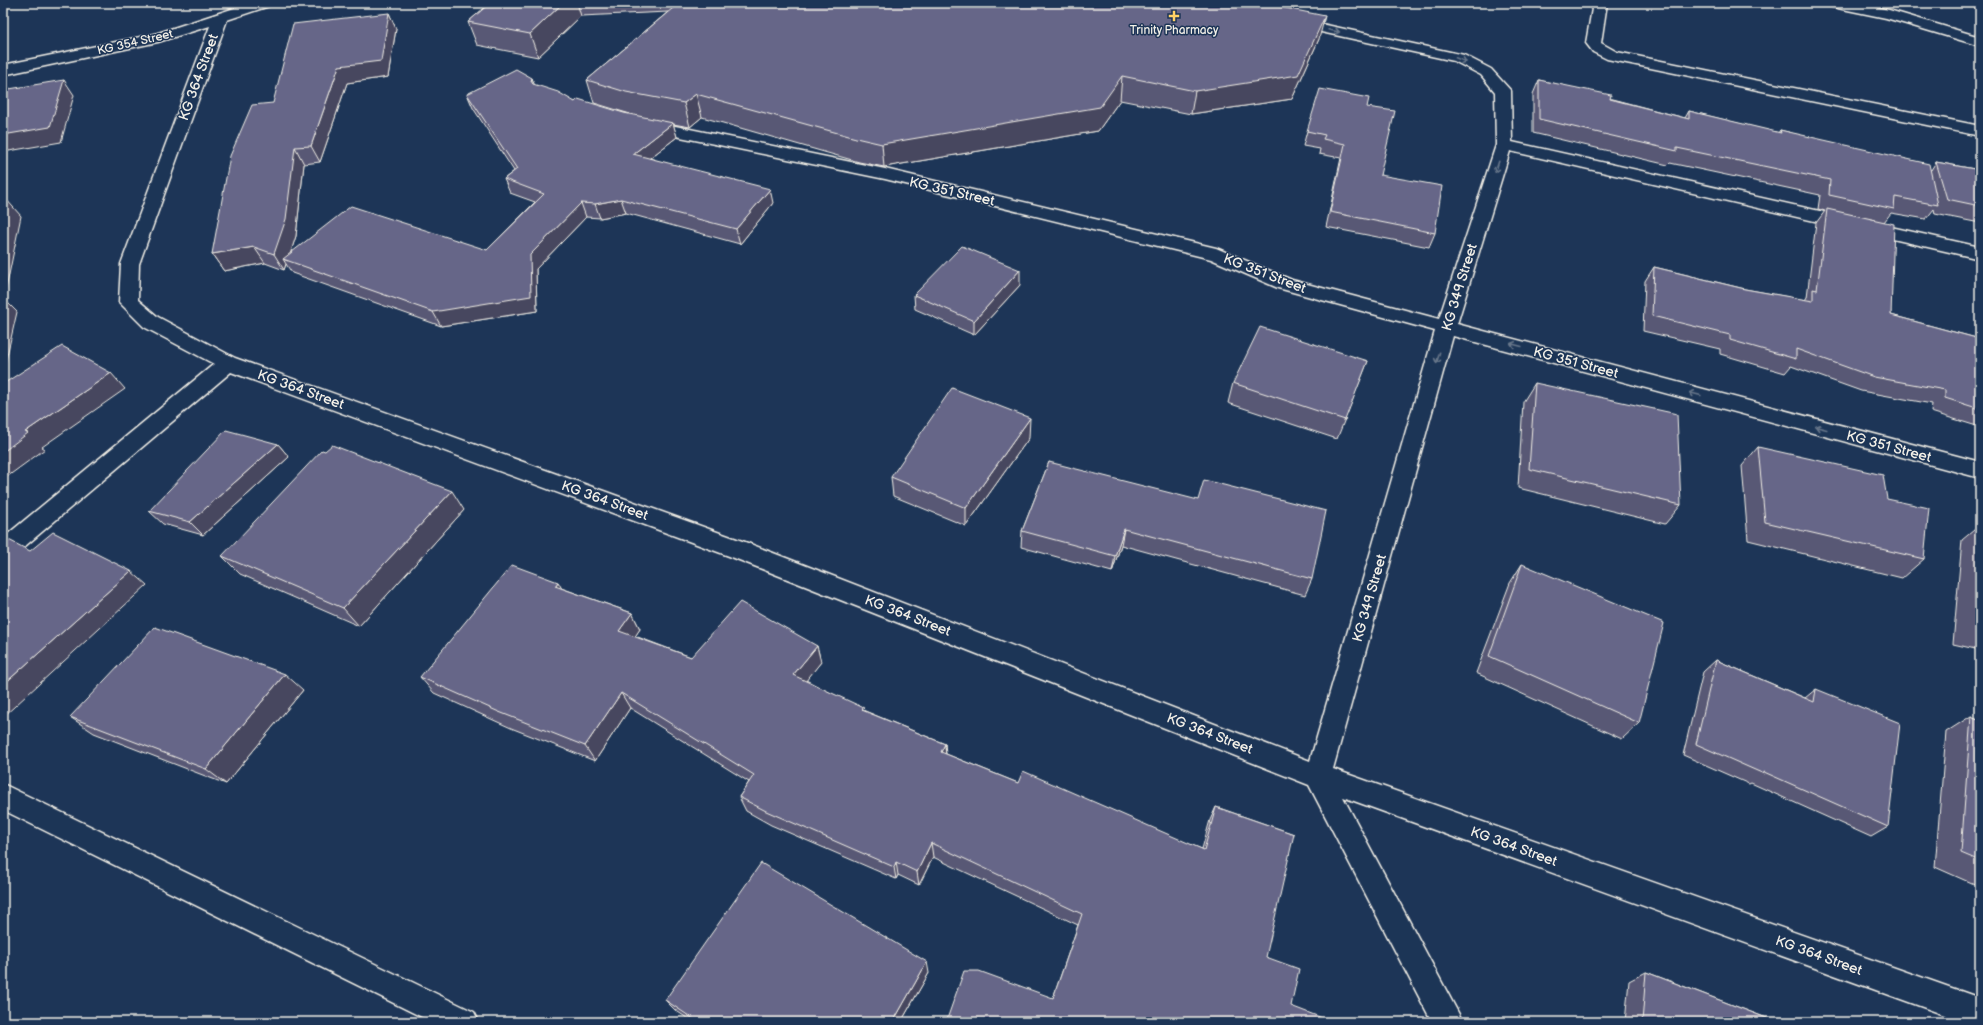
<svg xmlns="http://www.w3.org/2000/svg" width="1983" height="1025" font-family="'Balsamiq Sans',sans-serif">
<rect width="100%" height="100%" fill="#1d3557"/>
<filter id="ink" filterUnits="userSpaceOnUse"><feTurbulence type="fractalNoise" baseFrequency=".025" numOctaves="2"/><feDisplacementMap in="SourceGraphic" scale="8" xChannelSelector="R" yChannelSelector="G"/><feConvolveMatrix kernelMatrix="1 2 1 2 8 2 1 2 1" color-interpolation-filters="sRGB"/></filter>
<g filter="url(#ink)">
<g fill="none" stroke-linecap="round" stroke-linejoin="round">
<defs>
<g id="minor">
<polygon points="250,3 271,3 269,6 227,20 139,264 138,300 158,317 235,358 745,542 1310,761 1435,331 1278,288 1211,259 885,179 646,130 640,128 638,125 640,122 646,120 885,169 1216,248 1292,280 1439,319 1496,145 1495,92 1481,75 1454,61 1289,25 1287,22 1289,19 1294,18 1464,55 1491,69 1511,91 1512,142 1980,247 1980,259 1510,151 1457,324 1980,462 1980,478 1453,336 1333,769 1980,998 1980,1022 1964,1022 1343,797 1463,1022 1432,1022 1309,785 729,556 231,372 11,558 3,560 3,538 214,364 144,327 119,302 121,264 210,26 158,42 3,75 3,65 155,34"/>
<polygon points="1593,3 1607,3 1601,43 1617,52 1980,126 1980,136 1607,59 1593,52 1586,43"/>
<polygon points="1826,3 1855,3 1889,10 1980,37 1980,46 1886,18 1828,6"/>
<polygon points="3,784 474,1012 479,1022 432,1022 3,810"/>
</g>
</defs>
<use href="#minor" stroke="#f4f1e8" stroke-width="3"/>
<use href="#minor" fill="#1d3557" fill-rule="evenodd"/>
</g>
<g fill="#585875" stroke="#f4f1e8">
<polygon points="490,3 1261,3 1319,39 1292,99 1191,114 1120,100 1098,131 884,167 859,162 702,117 690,127 673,124 677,137 650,158 773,203 740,244 626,213 600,218 586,217 536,269 537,311 441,326 292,273 286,264 284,270 265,263 224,271 212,254 273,103 389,13 396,29 388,77 347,83 320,162 304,164 296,236 290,254 487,250 535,202 510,193 504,179 514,171 473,108 467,94 532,78 534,85 575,102 630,114 594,103 587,80 668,12 581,16 538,57 477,45 468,22"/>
<polygon points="1539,80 1685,118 1689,111 1778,133 1780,130 1931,170 1936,162 1980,170 1980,223 1935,214 1934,209 1926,219 1891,213 1884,222 1891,315 1980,339 1980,427 1931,412 1932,404 1861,391 1791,366 1785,373 1720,354 1720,349 1643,331 1645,281 1654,267 1745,289 1805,300 1807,297 1816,223 1825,211 1818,209 1820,195 1670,163 1668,165 1533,133 1533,94"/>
<polygon points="1367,107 1380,175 1435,233 1429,247 1326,227 1341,158 1319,154 1320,149 1303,146 1307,131"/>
<polygon points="1020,285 974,335 915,309 914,295"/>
<polygon points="1368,361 1337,439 1228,403 1233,383"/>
<polygon points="1535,383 1681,505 1665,524 1518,488 1523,402"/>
<polygon points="1029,438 966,526 893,496 891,477"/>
<polygon points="278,444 289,457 203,535 163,524 149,511"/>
<polygon points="1758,447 1887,499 1924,559 1902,578 1748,540 1742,466"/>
<polygon points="1049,462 1312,579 1305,595 1121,545 1112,572 1021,547 1022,531"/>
<polygon points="464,510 359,626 240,574 222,556"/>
<polygon points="1980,525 1980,650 1953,644 1962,540"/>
<polygon points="1522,564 1639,723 1622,739 1476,673 1510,583"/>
<polygon points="558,582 561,588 632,613 640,629 635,636 691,657 817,646 821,662 806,680 865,711 945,744 946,754 1018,783 1202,849 1210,820 1216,807 1294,834 1053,998 1078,925 933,857 919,885 898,875 896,879 771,825 746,811 739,797 749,782 630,708 595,761 511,728 434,693 420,677"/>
<polygon points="1716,660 1805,698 1816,689 1888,827 1871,837 1751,783 1749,784 1683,755 1703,672"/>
<polygon points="303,690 226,784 94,733 70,717"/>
<polygon points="1971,716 1980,720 1980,887 1935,867 1946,732"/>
<polygon points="1646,972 1777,1022 1625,1022 1629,981"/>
<polygon points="929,973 901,1022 693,1022 675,1010 665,1000"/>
</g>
<g fill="#47475f" stroke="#f4f1e8">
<polygon points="563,3 577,3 581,16 538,57 530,34"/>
<polygon points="389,13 396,29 388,77 347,83 320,162 311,146 339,66"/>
<polygon points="1325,16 1319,39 1292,99 1191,114 1195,91"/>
<polygon points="1122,76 1120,100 1098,131 884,167 882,144"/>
<polygon points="532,78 537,92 531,81"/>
<polygon points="64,80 74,95 61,142 3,152 3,135"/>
<polygon points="696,94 702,117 690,127 684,103"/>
<polygon points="673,123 677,137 637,168 633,154"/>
<polygon points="295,147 304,164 296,236 288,261 283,259 286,264 284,270 274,254"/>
<polygon points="770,189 773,203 740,244 736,229"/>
<polygon points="5,198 21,216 4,299 17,312 3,373 3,206"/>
<polygon points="621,199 626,213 600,218 595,204"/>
<polygon points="581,203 586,217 536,269 537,311 441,326 433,312 530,255"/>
<polygon points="254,247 265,263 224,271 212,254"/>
<polygon points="1020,270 1020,285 974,335 974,321"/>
<polygon points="111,373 125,389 42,447 45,449 4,479 3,479 3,452 25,432"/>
<polygon points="1030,418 1029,438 966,526 966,508"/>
<polygon points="278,444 289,457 203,535 190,522"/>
<polygon points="452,491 464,510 359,626 343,608"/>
<polygon points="1124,529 1121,545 1112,572 1115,556"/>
<polygon points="131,571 147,585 3,717 3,685"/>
<polygon points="558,582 568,599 555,586"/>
<polygon points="632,613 640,629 628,647 619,631"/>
<polygon points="817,646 821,662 798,691 793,675"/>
<polygon points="285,674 303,690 226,784 206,769"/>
<polygon points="621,693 630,708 595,761 585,746"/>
<polygon points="945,744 946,759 941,752"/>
<polygon points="931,843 933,857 919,885 917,872"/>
<polygon points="896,862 898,875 896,879 894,867"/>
<polygon points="927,962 929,973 901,1022 893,1022"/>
</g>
<g fill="#668" stroke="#f4f1e8">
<polygon points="490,3 563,3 530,34 468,22"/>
<polygon points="679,3 1261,3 1325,16 1298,75 1195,91 1122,76 1100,107 882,144 856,138 696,94 684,103 626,92 587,80"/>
<polygon points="389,13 381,61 339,66 311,146 295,147 286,219 274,254 254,247 212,254 230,156 252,105 273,103 293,24"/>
<polygon points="516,69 532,78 531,81 533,84 558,92 575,102 578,99 624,113 673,123 633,154 770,189 736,229 621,199 595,204 581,203 530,255 531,296 433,312 283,259 351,206 487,250 544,194 504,179 517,169 467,94"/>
<polygon points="64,80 50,127 3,135 3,90"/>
<polygon points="1539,80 1611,95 1610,99 1689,119 1689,111 1781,133 1780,130 1929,164 1938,205 1895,197 1894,209 1829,195 1830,180 1677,148 1677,151 1539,119"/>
<polygon points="1320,89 1369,98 1367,107 1395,111 1380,175 1442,186 1435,233 1330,212 1345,144 1323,139 1325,135 1307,131"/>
<polygon points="1936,162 1980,170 1980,206 1947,199"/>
<polygon points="3,198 5,198 3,206"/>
<polygon points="1827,209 1894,224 1891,315 1980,339 1980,409 1945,398 1945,390 1874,377 1796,349 1796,359 1730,340 1730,335 1652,316 1654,267 1745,289 1813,301 1813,289 1817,290"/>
<polygon points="962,246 1020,270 974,321 914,295"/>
<polygon points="1260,327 1368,361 1345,420 1233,383"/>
<polygon points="62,346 111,373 25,432 28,433 3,452 3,384"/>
<polygon points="1535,383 1677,414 1681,505 1529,469"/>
<polygon points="952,388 1030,418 966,508 891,477"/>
<polygon points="226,430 278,444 190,522 149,511"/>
<polygon points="332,445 452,491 343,608 222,556 322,450 325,451"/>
<polygon points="1758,447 1883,475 1887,499 1929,508 1924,559 1765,522"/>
<polygon points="1049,462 1198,500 1204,480 1326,511 1312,579 1124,529 1115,556 1022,531"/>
<polygon points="53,532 131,571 3,685 3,537 30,551"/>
<polygon points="1522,564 1664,623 1639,723 1489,656"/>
<polygon points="512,565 558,582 555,586 632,613 619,631 691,657 740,602 817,646 793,675 864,708 862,710 945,744 941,752 1018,783 1023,771 1204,850 1216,807 1294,834 1266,957 1299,969 1291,1006 1330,1021 1330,1022 946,1022 964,971 979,971 1053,998 1082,914 931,843 917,872 896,862 894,867 766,811 739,797 754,775 621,693 585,746 499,712 420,677"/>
<polygon points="1980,584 1980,627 1977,626"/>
<polygon points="155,627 285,674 206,769 70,717"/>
<polygon points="1716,660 1814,702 1816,689 1900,723 1888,827 1764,772 1764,774 1696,744"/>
<polygon points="1971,716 1980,720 1980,861 1961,853"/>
<polygon points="761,863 927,962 893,1022 698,1022 665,1000"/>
<polygon points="1646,972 1777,1022 1642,1022"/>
</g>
<defs><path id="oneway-shaft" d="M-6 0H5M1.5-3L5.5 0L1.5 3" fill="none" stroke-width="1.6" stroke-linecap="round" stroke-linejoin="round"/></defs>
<g stroke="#68778a">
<use href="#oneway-shaft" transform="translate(1334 31) rotate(12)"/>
<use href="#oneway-shaft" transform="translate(1461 60) rotate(22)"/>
<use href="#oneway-shaft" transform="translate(1497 167) rotate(108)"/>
<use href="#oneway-shaft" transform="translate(1516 345) rotate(-165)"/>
<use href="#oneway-shaft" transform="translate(1438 358) rotate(106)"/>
<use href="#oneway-shaft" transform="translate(1695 394) rotate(-165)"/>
<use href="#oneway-shaft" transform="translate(1821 428) rotate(-165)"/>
</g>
</g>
<path fill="#ffd166" stroke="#1d3557" stroke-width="1.5" d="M1172 10h4v4h4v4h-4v4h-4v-4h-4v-4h4z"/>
<g text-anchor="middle" stroke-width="3" stroke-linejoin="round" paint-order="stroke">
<g font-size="12" fill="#f4f1e8" stroke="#1d3557">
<text x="1174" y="34">Trinity Pharmacy</text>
</g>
<g font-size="12" fill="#f4f1e8" stroke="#1d3557">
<text transform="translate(135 42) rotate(-13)" y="4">KG 354 Street</text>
</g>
<g font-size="14" fill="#f4f1e8" stroke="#1d3557">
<text transform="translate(198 77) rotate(-70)" y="5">KG 364 Street</text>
<text transform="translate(952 191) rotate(13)" y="5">KG 351 Street</text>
<text transform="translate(1265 273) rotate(21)" y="5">KG 351 Street</text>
<text transform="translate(1459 287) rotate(-73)" y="5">KG 349 Street</text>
<text transform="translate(1576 362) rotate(15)" y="5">KG 351 Street</text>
<text transform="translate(301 389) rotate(20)" y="5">KG 364 Street</text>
<text transform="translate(1889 446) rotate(15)" y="5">KG 351 Street</text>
<text transform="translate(605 500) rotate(20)" y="5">KG 364 Street</text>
<text transform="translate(1369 598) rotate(-74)" y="5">KG 349 Street</text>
<text transform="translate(908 615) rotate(21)" y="5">KG 364 Street</text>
<text transform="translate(1210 733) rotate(21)" y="5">KG 364 Street</text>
<text transform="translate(1514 846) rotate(20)" y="5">KG 364 Street</text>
<text transform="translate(1819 955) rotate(20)" y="5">KG 364 Street</text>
</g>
</g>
<rect width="1983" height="1025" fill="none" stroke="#1d3557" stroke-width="16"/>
<rect x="8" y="8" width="1967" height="1009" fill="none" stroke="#f4f1e8" stroke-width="1.5" filter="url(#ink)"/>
</svg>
